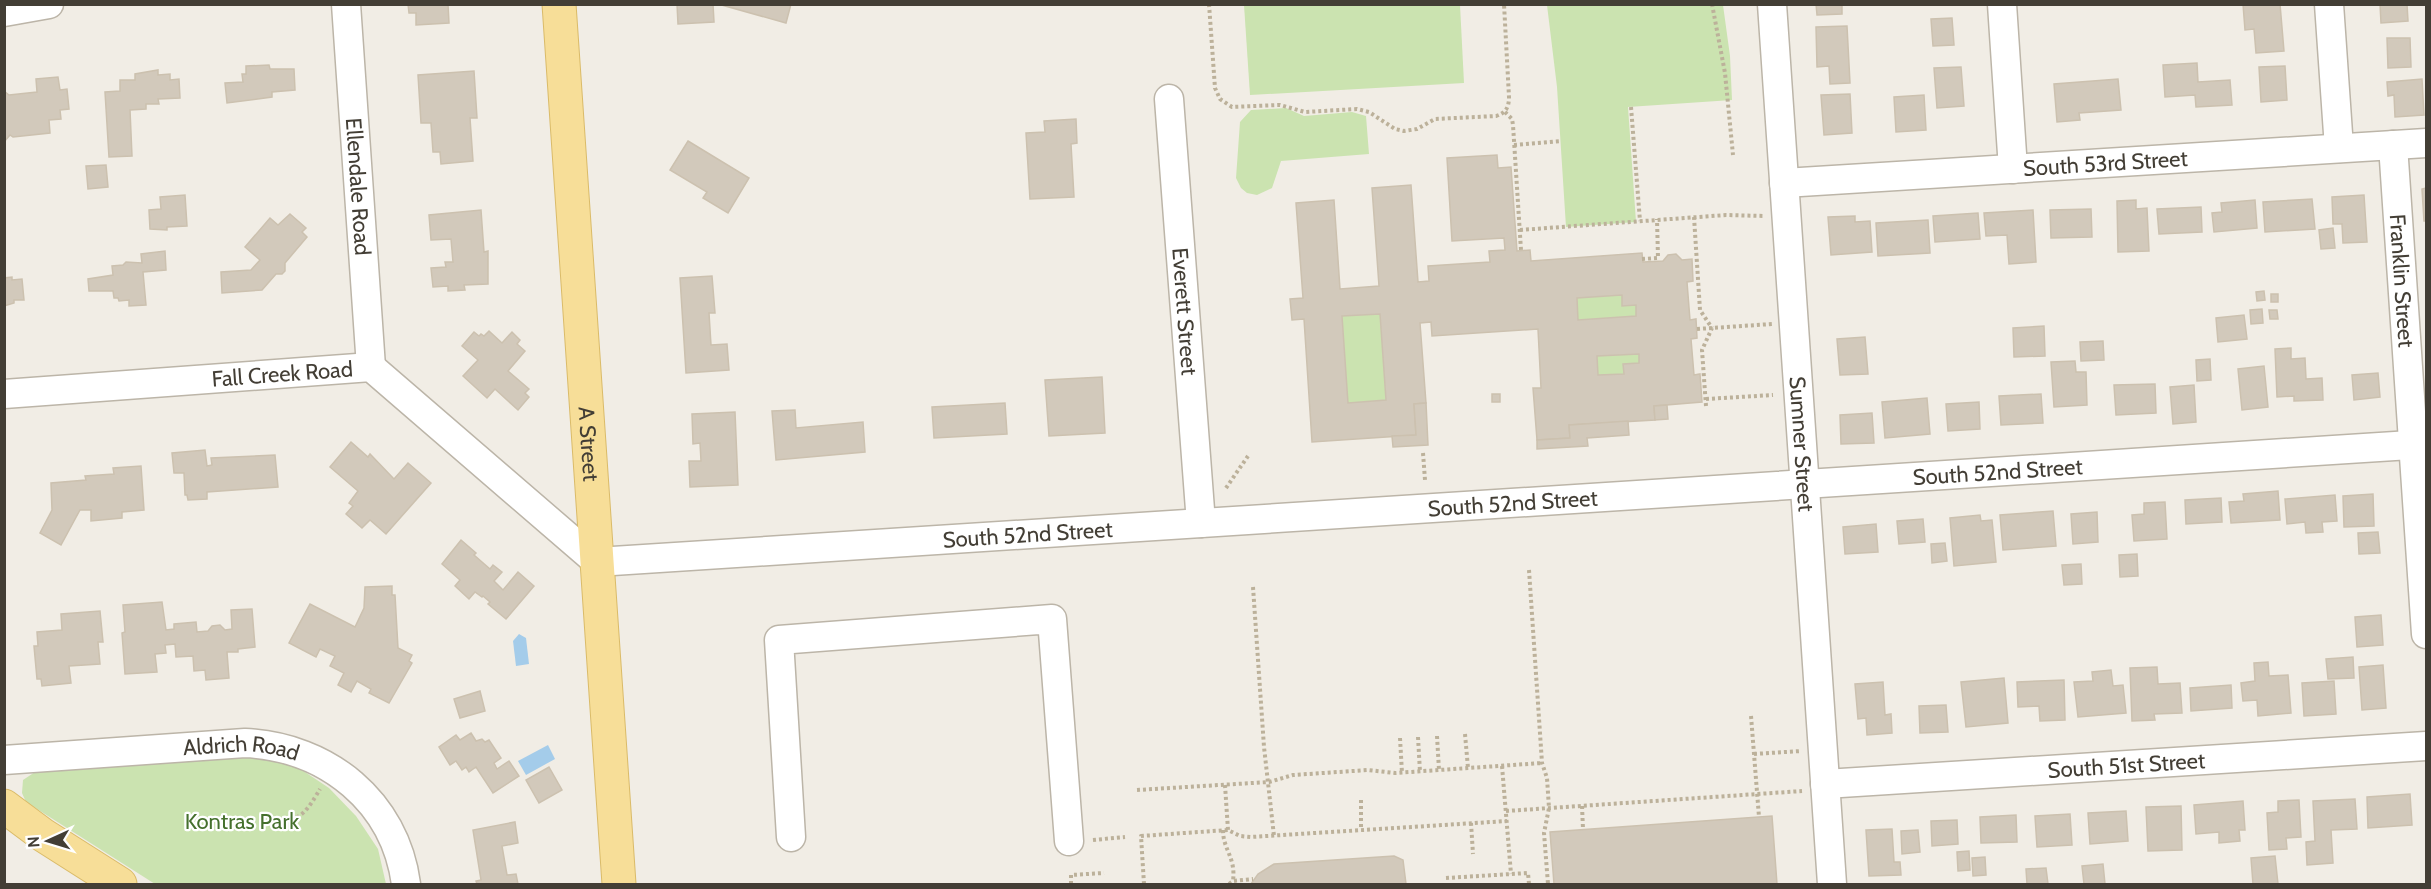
<svg xmlns="http://www.w3.org/2000/svg" width="2431" height="889" font-family="Cabin,sans-serif">
<rect width="100%" height="100%" fill="#f1ede5"/>
<g fill="#cbe3b0">
<polygon points="1244,5 1460,5 1464,83 1250,95"/>
<polygon points="1547,5 1723,5 1730,56 1732,100 1628,107 1636,222 1566,227 1557,87"/>
<polygon points="1286,108 1304,116 1352,112 1366,116 1369,154 1281,161 1272,188 1257,195 1247,193 1241,188 1236,178 1240,122 1251,110"/>
<polygon points="1622,295 1623,306 1636,305 1636,316 1578,320 1577,298"/>
<polygon points="1380,314 1386,400 1348,403 1342,316"/>
<polygon points="1639,354 1639,363 1624,364 1624,374 1598,375 1597,356"/>
<polygon points="259,756 293,764 329,788 356,816 378,849 386,884 155,884 26,802 22,793 23,780 35,772"/>
</g>
<g fill="#a4ccea">
<polygon points="519,634 526,638 529,664 516,666 513,641"/>
<polygon points="548,745 555,759 526,775 518,761"/>
</g>
<g fill="#d2c9bb" stroke="#ccc1af" stroke-width="1.5" fill-rule="evenodd">
<polygon points="408,4 448,4 449,23 416,25 416,13 409,13"/>
<polygon points="677,4 713,4 714,22 678,24"/>
<polygon points="718,4 791,4 786,23"/>
<polygon points="1816,4 1842,4 1842,14 1817,15"/>
<polygon points="2243,4 2280,4 2284,51 2256,53 2254,29 2245,30"/>
<polygon points="2380,4 2407,4 2408,21 2381,23"/>
<polygon points="1952,18 1954,45 1933,46 1931,19"/>
<polygon points="1847,26 1850,83 1830,84 1829,66 1817,67 1816,27"/>
<polygon points="2387,38 2410,38 2411,67 2388,68"/>
<polygon points="2197,63 2198,82 2230,80 2232,105 2196,107 2195,95 2165,97 2163,65"/>
<polygon points="269,65 270,69 294,69 295,90 272,92 272,97 227,103 225,83 243,82 242,74 246,74 246,66"/>
<polygon points="2285,66 2287,100 2261,102 2259,67"/>
<polygon points="1961,67 1964,106 1937,108 1934,68"/>
<polygon points="158,70 158,75 170,74 170,80 179,79 180,98 158,99 159,104 146,104 146,109 130,110 132,156 109,157 105,92 120,91 120,80 135,80 135,74"/>
<polygon points="474,71 477,118 470,118 473,161 441,164 440,152 433,152 431,123 421,123 418,75"/>
<polygon points="58,77 60,90 67,89 69,109 60,110 61,119 49,120 50,133 13,137 10,135 4,142 4,91 9,95 37,92 36,79"/>
<polygon points="2118,79 2121,110 2079,113 2080,120 2057,122 2054,84"/>
<polygon points="2422,79 2424,115 2395,117 2394,95 2388,96 2387,82"/>
<polygon points="1850,94 1852,133 1824,135 1821,95"/>
<polygon points="1924,95 1926,130 1896,132 1894,97"/>
<polygon points="1076,119 1077,143 1071,144 1074,197 1030,199 1026,133 1045,132 1044,121"/>
<polygon points="688,141 749,178 728,213 703,198 707,192 670,170"/>
<path d="M1497 155 1498 168 1511 167 1517 251 1530 250 1531 261 1642 253 1643 262 1663 261 1668 255 1676 254 1682 260 1692 259 1693 281 1687 282 1690 320 1696 319 1697 338 1691 339 1694 375 1700 374 1702 402 1654 406 1655 420 1569 425 1570 438 1537 440 1533 388H1541L1538 329 1432 336 1431 322 1420 323 1426 403 1414 404 1416 435 1312 442 1304 319 1292 320 1290 299 1303 298 1296 203 1334 200 1340 289 1379 286 1372 188 1411 185 1418 282 1429 281 1428 266 1490 262 1489 251 1505 250 1504 238 1452 241 1447 158ZM1622 295V306L1636 305V316L1578 320 1577 298ZM1380 314 1386 400 1348 403 1342 316ZM1639 354V363L1623 364 1624 374 1598 375 1597 356Z"/>
<polygon points="106,165 108,187 88,189 86,166"/>
<polygon points="2426,188 2426,221 2424,221 2422,189"/>
<polygon points="185,195 187,226 167,227 167,230 150,229 149,210 161,209 160,197"/>
<polygon points="2364,195 2367,242 2343,243 2342,224 2333,224 2332,197"/>
<polygon points="2312,199 2315,229 2265,232 2263,202"/>
<polygon points="2136,200 2136,209 2147,208 2149,251 2118,252 2117,201"/>
<polygon points="2255,200 2257,228 2214,232 2212,213 2222,212 2221,203"/>
<polygon points="2201,207 2202,232 2159,234 2157,209"/>
<polygon points="2091,209 2092,237 2051,238 2050,210"/>
<polygon points="481,210 484,252 488,251 488,284 464,285 465,290 448,291 448,286 433,287 431,268 446,267 445,262 453,262 451,239 431,240 429,215"/>
<polygon points="2033,210 2036,262 2009,264 2007,235 1986,236 1984,213"/>
<polygon points="1978,213 1980,239 1935,242 1933,216"/>
<polygon points="290,214 306,228 302,232 307,237 285,263 285,271 282,274 276,274 262,290 222,293 221,272 251,270 260,260 245,247 270,218 278,225"/>
<polygon points="1855,216 1855,222 1870,221 1872,252 1831,255 1828,217"/>
<polygon points="1928,220 1930,253 1878,256 1876,223"/>
<polygon points="2333,228 2335,248 2321,249 2319,230"/>
<polygon points="165,251 166,270 143,272 146,305 129,306 129,300 119,301 118,298 114,298 113,291 89,291 88,279 113,275 112,266 123,265 126,262 142,263 141,254"/>
<polygon points="712,276 715,313 709,313 711,345 727,344 729,370 686,373 680,278"/>
<polygon points="12,277 12,280 22,279 24,300 14,300 14,303 4,306 4,278"/>
<polygon points="2264,291 2265,300 2257,301 2256,292"/>
<rect x="2271" y="294" width="7" height="8"/>
<polygon points="2262,309 2263,323 2251,324 2250,310"/>
<polygon points="2269,310 2277,310 2278,319 2270,319"/>
<polygon points="2244,315 2247,339 2218,342 2216,318"/>
<polygon points="2044,326 2045,356 2014,357 2013,328"/>
<polygon points="489,331 502,343 512,332 520,340 517,344 525,351 508,371 529,389 525,393 529,397 518,410 495,389 487,398 463,376 478,360 462,346 474,332 479,336 481,334 484,336"/>
<polygon points="1865,337 1868,374 1840,375 1837,339"/>
<polygon points="2103,341 2104,360 2081,361 2080,342"/>
<polygon points="2291,348 2291,359 2305,358 2306,379 2322,378 2323,400 2294,401 2294,396 2277,397 2275,349"/>
<polygon points="2210,359 2211,380 2197,381 2196,360"/>
<polygon points="2075,361 2076,372 2086,372 2087,405 2054,407 2051,362"/>
<polygon points="2264,366 2268,407 2242,410 2238,369"/>
<polygon points="2378,373 2380,397 2354,400 2352,375"/>
<polygon points="1102,377 1105,433 1049,436 1045,380"/>
<polygon points="2155,384 2156,413 2116,415 2114,385"/>
<polygon points="2194,385 2196,422 2173,424 2170,387"/>
<rect x="1492" y="394" width="8" height="8"/>
<polygon points="2041,394 2043,423 2001,425 1999,396"/>
<polygon points="1927,398 1930,434 1885,438 1882,402"/>
<polygon points="1979,402 1980,429 1948,431 1946,404"/>
<polygon points="1005,403 1007,434 934,438 932,407"/>
<polygon points="1426,403 1428,445 1393,447 1392,436 1416,435 1414,404"/>
<polygon points="1667,405 1668,419 1655,420 1654,406"/>
<polygon points="795,410 796,428 863,422 865,452 776,460 772,411"/>
<polygon points="735,412 738,485 690,487 689,461 701,461 700,443 693,444 692,414"/>
<polygon points="1872,413 1874,443 1841,444 1840,415"/>
<polygon points="1628,421 1629,435 1587,438 1588,446 1537,449 1537,440 1570,438 1569,425"/>
<polygon points="351,442 368,457 370,454 394,479 408,463 431,483 386,534 370,520 362,528 346,514 353,506 349,503 358,491 330,467"/>
<polygon points="205,450 207,466 212,465 211,458 275,455 278,487 207,492 207,499 188,500 187,495 185,495 184,473 174,473 172,453"/>
<polygon points="141,466 144,510 122,512 122,518 91,521 91,510 80,510 61,545 40,533 52,510 51,483 86,480 85,476 114,474 113,468"/>
<polygon points="2278,491 2280,520 2231,523 2229,502 2244,501 2243,494"/>
<polygon points="2373,494 2374,526 2344,527 2343,496"/>
<polygon points="2335,495 2337,521 2322,522 2323,532 2306,533 2305,522 2287,524 2285,499"/>
<polygon points="2221,498 2222,522 2186,524 2185,500"/>
<polygon points="2165,502 2167,539 2134,541 2132,515 2144,514 2144,503"/>
<polygon points="2053,511 2056,546 2003,550 2000,515"/>
<polygon points="2097,512 2098,542 2073,544 2071,514"/>
<polygon points="1980,515 1981,521 1992,520 1996,562 1954,566 1950,518"/>
<polygon points="1923,519 1925,542 1899,544 1897,521"/>
<polygon points="1876,524 1878,552 1845,554 1843,527"/>
<polygon points="2378,532 2380,553 2359,554 2358,533"/>
<polygon points="461,540 476,553 474,555 490,569 493,565 502,572 494,581 503,590 518,572 534,586 506,619 488,604 490,602 483,596 482,597 475,592 469,599 455,586 460,580 442,564"/>
<polygon points="1945,543 1947,561 1932,563 1931,544"/>
<polygon points="2137,554 2138,576 2120,577 2119,555"/>
<polygon points="2081,564 2082,584 2064,585 2062,565"/>
<polygon points="392,586 392,595 395,595 398,648 412,655 409,661 412,663 389,703 369,693 371,689 357,681 351,692 338,685 344,673 330,666 335,656 320,649 316,657 289,643 310,604 355,627 364,608 365,587"/>
<polygon points="162,602 166,630 174,629 174,624 196,622 197,632 208,631 212,626 220,625 225,630 232,629 231,610 252,609 255,647 238,649 238,652 227,652 229,678 206,680 205,670 194,671 193,656 176,657 175,644 165,645 166,653 155,654 157,672 125,674 122,633 125,632 123,605"/>
<polygon points="100,611 103,642 98,642 100,664 69,666 71,683 42,686 41,679 37,679 34,646 38,646 37,632 62,630 61,614"/>
<polygon points="2381,615 2383,645 2357,647 2355,617"/>
<polygon points="2353,657 2354,678 2328,679 2326,659"/>
<polygon points="2268,662 2269,676 2288,675 2291,713 2258,716 2257,700 2243,701 2241,683 2255,681 2254,663"/>
<polygon points="2383,665 2386,708 2362,710 2359,667"/>
<polygon points="2157,667 2158,684 2180,683 2182,713 2154,714 2155,720 2132,721 2130,668"/>
<polygon points="2111,670 2113,686 2123,685 2126,713 2078,717 2074,682 2093,681 2092,672"/>
<polygon points="2004,678 2008,723 1966,727 1961,682"/>
<polygon points="2064,680 2065,720 2040,721 2039,706 2018,707 2017,682"/>
<polygon points="2334,681 2336,714 2304,716 2302,683"/>
<polygon points="1883,682 1885,715 1891,714 1892,733 1867,735 1866,718 1858,719 1855,684"/>
<polygon points="2231,685 2232,708 2191,711 2190,688"/>
<polygon points="480,691 485,711 460,718 454,699"/>
<polygon points="1946,705 1948,732 1920,733 1919,706"/>
<polygon points="471,733 476,741 482,739 485,742 489,740 501,758 494,763 497,769 509,761 519,776 493,793 476,767 469,772 466,767 462,770 456,761 450,765 439,747 456,735 460,740"/>
<polygon points="549,767 562,790 539,803 526,780"/>
<polygon points="2410,794 2412,825 2368,828 2367,797"/>
<polygon points="2355,799 2357,829 2331,830 2333,863 2307,865 2306,842 2315,841 2313,801"/>
<polygon points="2299,800 2301,837 2286,838 2287,849 2269,850 2267,813 2278,812 2278,801"/>
<polygon points="2243,801 2245,830 2239,830 2240,841 2219,843 2219,832 2196,834 2194,805"/>
<polygon points="2181,806 2182,850 2148,851 2146,807"/>
<polygon points="2126,811 2128,841 2090,844 2088,813"/>
<polygon points="2070,814 2072,845 2037,847 2035,816"/>
<polygon points="2016,815 2017,842 1981,843 1980,817"/>
<polygon points="1772,816 1777,884 1554,884 1550,832"/>
<polygon points="1957,820 1958,844 1932,846 1931,821"/>
<polygon points="515,822 518,843 502,846 507,875 516,874 518,884 477,884 476,881 481,880 473,830"/>
<polygon points="1892,829 1894,862 1900,862 1901,875 1869,876 1866,830"/>
<polygon points="1918,830 1920,852 1902,854 1901,831"/>
<polygon points="1969,851 1970,870 1958,871 1957,852"/>
<polygon points="1394,856 1403,860 1406,884 1251,884 1258,874 1274,864"/>
<polygon points="2275,856 2278,884 2253,884 2251,858"/>
<polygon points="1985,857 1986,875 1973,876 1972,858"/>
<polygon points="2103,864 2105,884 2084,884 2082,866"/>
<polygon points="2046,868 2048,884 2027,884 2026,869"/>
</g>
<g fill="none" stroke-linecap="round" stroke-linejoin="round">
<defs>
<g id="minor">
<path id="s1" d="M346 4 371 367"/>
<path id="s2" d="M1772 4 1832 884"/>
<polyline points="2002,4 2013,169"/>
<polyline points="2329,4 2339,148"/>
<polyline points="4,12 49,4"/>
<path id="s3" d="M1169 99 1201 523"/>
<path id="s4" d="M2393 145 2426 634"/>
<path id="s5" d="M1784 183 2426 143"/>
<path id="s6" d="M4 394 371 367 597 562 2426 444"/>
<path id="s7" d="M4 760 245 743C328 747 395 802 406 884"/>
<path id="s8" d="M1825 784 2426 746"/>
<polyline points="791,837 779,640 1052,619 1069,841"/>
</g>
<g id="major">
<path id="s9" d="M559 4 619 884"/>
<polyline points="4,806 43,835 120,884"/>
</g>
</defs>
<use href="#minor" stroke="#bcb5a8" stroke-width="31"/>
<use href="#major" stroke="#dabb69" stroke-width="35"/>
<g stroke="#bcb19a" stroke-width="4" stroke-dasharray="3 3" stroke-linecap="butt">
<path d="M1209 4 1215 88 1220 99 1232 107 1280 105 1305 112 1357 109 1369 112 1395 129 1404 131 1417 129 1435 119 1496 116C1506 113 1509 107 1509 97L1504 4"/>
<polyline points="1712,4 1725,73 1733,155"/>
<polyline points="1631,107 1640,221"/>
<polyline points="1505,112 1512,119 1513,125 1521,250"/>
<polyline points="1514,145 1561,141"/>
<polyline points="1694,217 1700,310 1712,328"/>
<polyline points="1520,230 1726,215 1765,216"/>
<polyline points="1642,259 1658,258 1657,219"/>
<polyline points="1697,329 1772,324"/>
<polyline points="1706,399 1773,395"/>
<polyline points="1706,406 1702,350 1712,328"/>
<polyline points="1423,453 1425,480"/>
<polyline points="1226,488 1248,456"/>
<polyline points="1529,570 1542,763 1547,778 1549,808 1544,833 1548,884"/>
<polyline points="1253,587 1264,747 1274,836"/>
<polyline points="1751,716 1759,817"/>
<polyline points="1465,734 1468,768"/>
<polyline points="1437,736 1439,770"/>
<polyline points="1418,737 1420,772"/>
<polyline points="1400,738 1402,773"/>
<polyline points="1754,754 1801,751"/>
<polyline points="1502,766 1511,874"/>
<polyline points="1225,785 1228,830"/>
<polyline points="1137,790 1269,782 1293,775 1368,770 1395,773 1542,763"/>
<polyline points="1361,800 1361,830"/>
<polyline points="1582,806 1583,829"/>
<polyline points="1506,811 1802,791"/>
<path d="M267 822C276 820 282 820 291 819 304 818 314 799 320 789"/>
<polyline points="1471,823 1473,854"/>
<path d="M1223 830C1223 850 1236 857 1233 881"/>
<polyline points="1093,840 1125,837"/>
<polyline points="1446,878 1528,873 1529,884"/>
<polyline points="1071,884 1071,875 1104,873"/>
<polyline points="1144,884 1141,836 1228,830 1240,836 1251,837 1507,821"/>
<polyline points="1229,884 1233,881 1253,879"/>
</g>
<use href="#minor" stroke="#fff" stroke-width="28"/>
<use href="#major" stroke="#f7de98" stroke-width="33"/>
</g>
<g text-anchor="middle" stroke-width="4.5" stroke-linejoin="round" paint-order="stroke">
<g font-size="22" fill="#433e35" stroke="#fff">
<text dy="8" stroke="none"><textPath href="#s5" startOffset="322">South 53rd Street</textPath></text>
<text dy="8" stroke="none"><textPath href="#s1" startOffset="183">Ellendale Road</textPath></text>
<text dy="8" stroke="none"><textPath href="#s4" startOffset="136">Franklin Street</textPath></text>
<text dy="8" stroke="none"><textPath href="#s3" startOffset="213">Everett Street</textPath></text>
<text dy="8" stroke="none"><textPath href="#s6" startOffset="279">Fall Creek Road</textPath></text>
<text dy="8" stroke="none"><textPath href="#s9" startOffset="441">A Street</textPath></text>
<text dy="8" stroke="none"><textPath href="#s2" startOffset="441">Sumner Street</textPath></text>
<text dy="8" stroke="none"><textPath href="#s6" startOffset="2070">South 52nd Street</textPath></text>
<text dy="8" stroke="none"><textPath href="#s6" startOffset="1584">South 52nd Street</textPath></text>
<text dy="8" stroke="none"><textPath href="#s6" startOffset="1098">South 52nd Street</textPath></text>
<text dy="8" stroke="none"><textPath href="#s7" startOffset="238">Aldrich Road</textPath></text>
<text dy="8" stroke="none"><textPath href="#s8" startOffset="302">South 51st Street</textPath></text>
</g>
<g font-size="22" fill="#45702d" stroke="#fff">
<text x="242" y="829">Kontras Park</text>
</g>
</g>
<rect width="2431" height="889" fill="none" stroke="#433e35" stroke-width="12"/>
<g transform="translate(48 841) rotate(266)" stroke="#ffffff" stroke-width="4.5" paint-order="stroke">
<path d="M0-4.5L10 22L0 15L-10 22Z" fill="#433e35"/>
<text y="-9" font-size="16" font-weight="bold" text-anchor="middle" fill="#433e35">N</text>
</g>
</svg>
